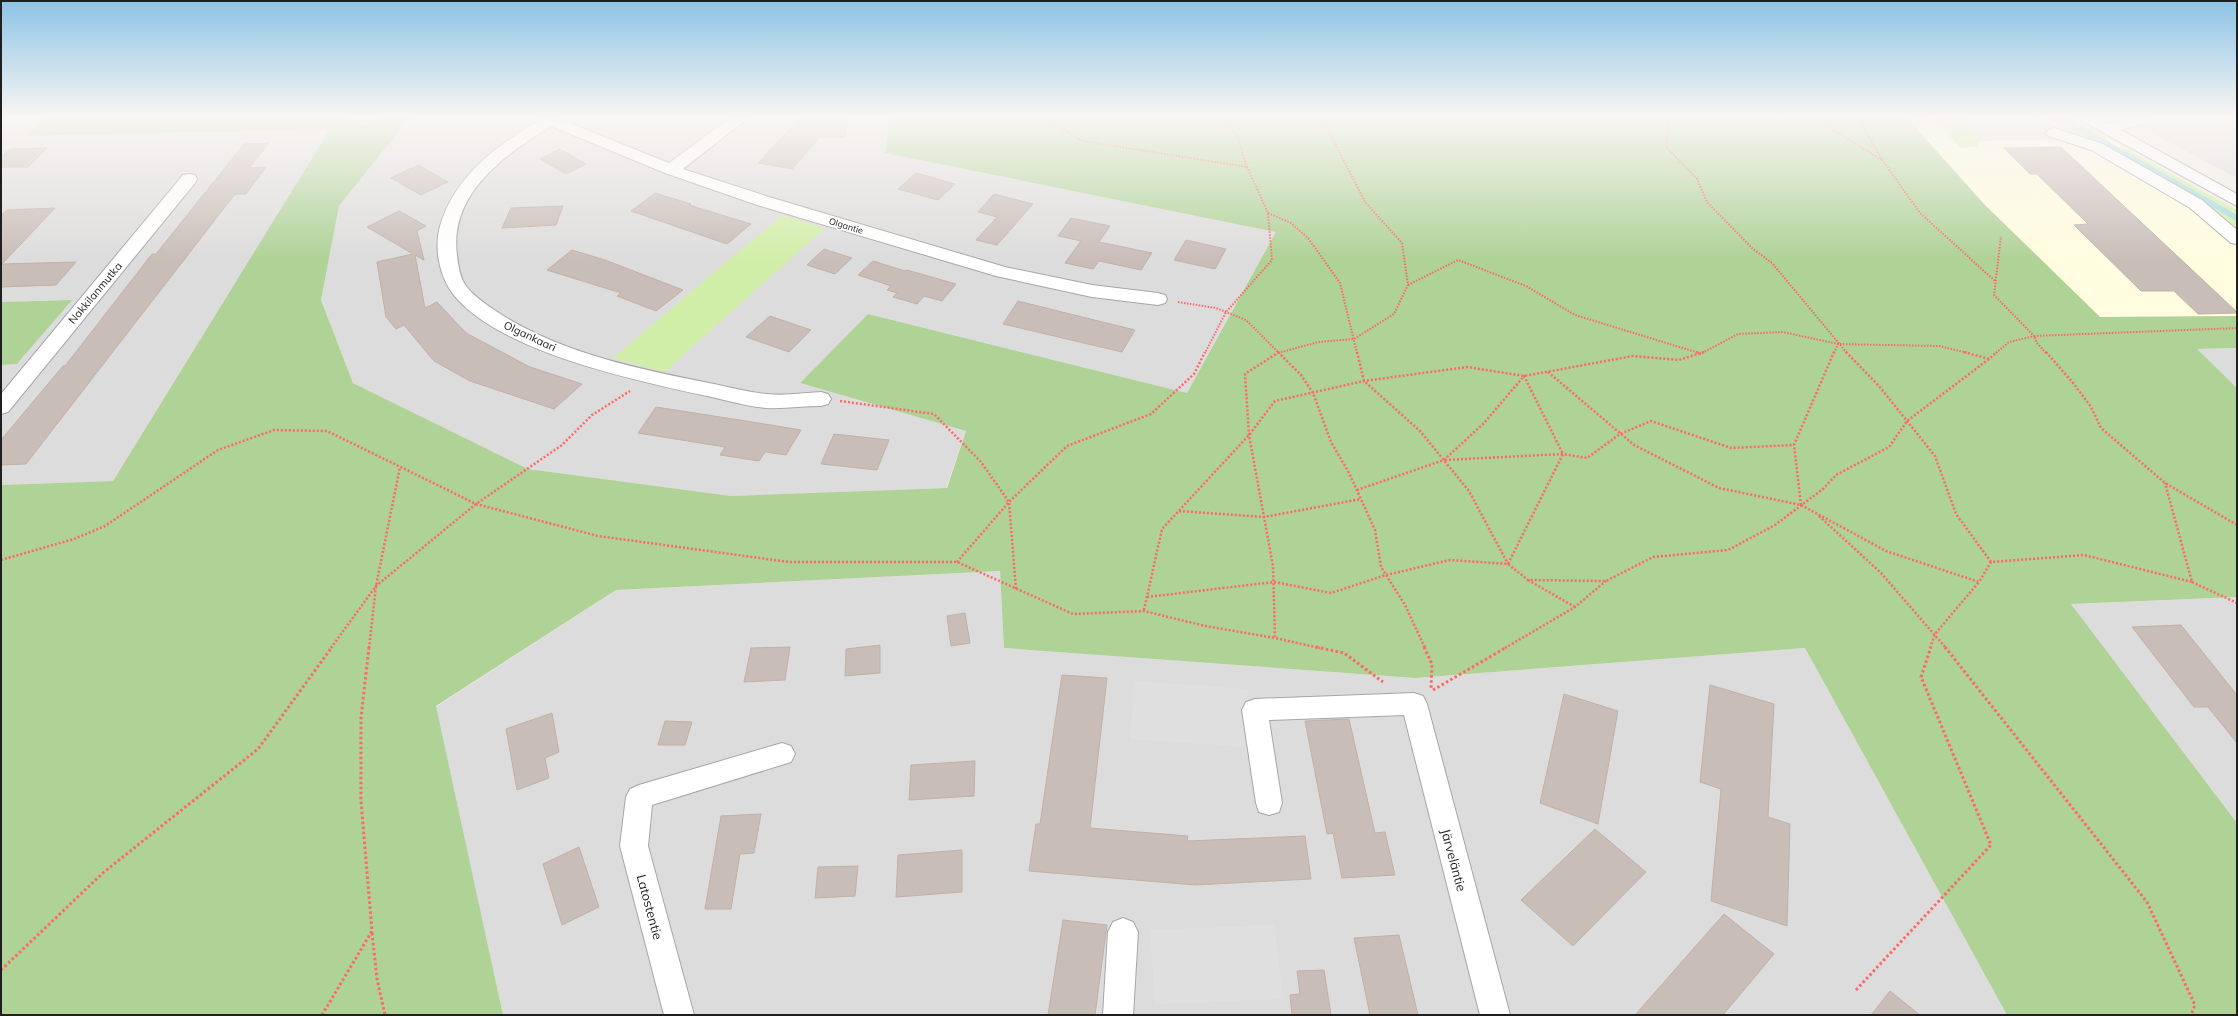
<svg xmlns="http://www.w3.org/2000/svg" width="2238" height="1016" font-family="Mulish,sans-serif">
<rect width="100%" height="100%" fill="#f1ebe5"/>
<g fill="#dddcdc">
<polygon points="1,118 57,118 45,119 27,136 330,129 113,481 1,485 1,365 17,364 71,300 1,302"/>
<polygon points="345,118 383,118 363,126"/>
<polygon points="412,118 890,118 885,153 1277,232 1187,393 868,314 800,383 966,431 946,488 731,496 528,469 353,383 321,300 339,206 407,121"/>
<polygon points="2123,118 2237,118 2237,178"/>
<polygon points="2237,348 2237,388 2196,349"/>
<polygon points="1000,571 1004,648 1415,678 1805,648 2007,1015 503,1015 436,707 616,590"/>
<polygon points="2237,597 2237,823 2071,604"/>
</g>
<polygon fill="#fffcdf" points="1907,118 2072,118 2237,210 2237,316 2100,317 1984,204"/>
<g fill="#d1eea8">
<polygon points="1932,118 1974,118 1963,118 1985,141 1977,142 1980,147 1961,148"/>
<path d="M2041 118H2070L2106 137 2101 143C2079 138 2064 123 2041 118Z"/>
<polygon points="2115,149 2126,149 2237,210 2237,231 2114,152"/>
<polygon points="782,215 825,228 664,372 613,358"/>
</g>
<g fill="#afd297">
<polygon points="345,118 363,126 383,118 412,118 407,121 339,206 321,300 353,383 528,469 731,496 947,488 966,431 800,383 868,314 1187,393 1276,232 885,153 890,118 1907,118 1984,204 2100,317 2237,316 2237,348 2197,349 2237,388 2237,597 2071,604 2237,823 2237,1015 2007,1015 1805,648 1415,678 1004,648 1000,571 616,590 436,706 503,1015 1,1015 1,485 113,481 330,129 26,136 45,119 57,118"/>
<polygon points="72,300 17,364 1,365 1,302"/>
</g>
<g fill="#dfdfdf">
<polygon points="1963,118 2041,118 2056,121 2089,140 1985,141"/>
<polygon points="1135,681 1248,689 1248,747 1130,739"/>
<polygon points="1274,925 1283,999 1155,1004 1150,930"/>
</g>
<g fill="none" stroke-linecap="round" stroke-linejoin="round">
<polyline stroke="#a3d9e1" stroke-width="5.5" points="2061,118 2237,218"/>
</g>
<g fill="#c9bdb8" stroke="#c3b0a6">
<polygon points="800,118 848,118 845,137 820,137 792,169 758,163"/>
<polygon points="269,143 249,168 266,167 246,194 235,194 26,464 1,465 1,440 63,366 65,366 152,254 156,254 244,144"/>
<polygon points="2061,147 2237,312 2237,313 2198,314 2174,291 2141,291 2074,225 2088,224 2037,174 2030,174 2004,148"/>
<polygon points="47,148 28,167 1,167 1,157 10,149"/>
<polygon points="560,149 586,164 566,174 540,159"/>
<polygon points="418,165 448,182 421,195 391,178"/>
<polygon points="916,173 955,184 938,200 898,189"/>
<polygon points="655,193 691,204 689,205 751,224 727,244 631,211"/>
<polygon points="994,194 1033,204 997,245 976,240 997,217 978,212"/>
<polygon points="563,206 556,225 502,228 511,208"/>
<polygon points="55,208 2,264 76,262 56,285 1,287 1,215 7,210"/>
<polygon points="399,211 426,226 417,231 424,260 415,255 425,308 437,302 466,333 530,367 582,384 554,409 470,381 434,361 404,325 396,329 386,317 377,262 413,254 367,227"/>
<polygon points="1071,218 1110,226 1099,242 1152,253 1141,270 1099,261 1093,269 1065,263 1081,241 1058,236"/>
<polygon points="1186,240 1226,249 1215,269 1174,260"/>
<polygon points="824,249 852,258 835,274 807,265"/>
<polygon points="572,250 605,260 683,290 656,311 617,296 621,293 547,270"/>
<polygon points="873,261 905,271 907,270 956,284 942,301 924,296 917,304 893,297 897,293 887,290 891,286 858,275"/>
<polygon points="1018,301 1070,314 1135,330 1122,352 1003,324"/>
<polygon points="770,316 811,330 789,352 746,337"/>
<polygon points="656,407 746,421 801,430 786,455 765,452 759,461 720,455 725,447 638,433"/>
<polygon points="834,434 889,440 877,470 821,464"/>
<polygon points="965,613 970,643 951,646 947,616"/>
<polygon points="2181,625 2237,695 2237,743 2208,707 2194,707 2132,627"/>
<polygon points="880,645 880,673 845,676 846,649"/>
<polygon points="790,647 785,680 744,682 751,648"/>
<polygon points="1062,675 1107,678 1090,828 1188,836 1187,841 1305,836 1311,879 1195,885 1029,871 1036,824 1040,824"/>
<polygon points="1710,685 1774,704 1768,817 1790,824 1787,926 1711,901 1721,789 1700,782"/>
<polygon points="1564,694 1618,711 1598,824 1540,803"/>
<polygon points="552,713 559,752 545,758 549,778 517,790 506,729"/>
<polygon points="1349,719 1375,833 1385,832 1395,875 1342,878 1333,833 1327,834 1305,721"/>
<polygon points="665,721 692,722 685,745 658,745"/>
<polygon points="975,761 974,796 909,800 911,765"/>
<polygon points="761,814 754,853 740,854 731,909 705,909 721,816"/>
<polygon points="1595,829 1646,872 1573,946 1521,900"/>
<polygon points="579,847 599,907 562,925 543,864"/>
<polygon points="962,850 962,892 896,897 898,855"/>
<polygon points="858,866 855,896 815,898 818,867"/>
<polygon points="1724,914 1774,954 1723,1015 1635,1015"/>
<polygon points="1063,920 1107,925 1095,1015 1048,1015"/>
<polygon points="1399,935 1418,1015 1370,1015 1354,938"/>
<polygon points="1324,970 1331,1015 1292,1015 1290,995 1300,994 1297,971"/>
<polygon points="1890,991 1920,1015 1871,1015"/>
</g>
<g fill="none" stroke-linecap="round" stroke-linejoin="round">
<defs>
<g id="minor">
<path d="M536 118H557L669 163 730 118H748L683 169 769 197 1005 267 1092 285 1158 293 1165 295 1167 299 1165 303 1158 305 1092 297 996 276 757 205 665 173 551 126C505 155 449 193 457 255 458 265 460 278 466 286 475 298 490 307 502 315 563 353 635 368 704 382 725 386 746 392 767 394 785 396 803 393 821 392L828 394 831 399 828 404 821 406C803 406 784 409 766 408 744 406 723 399 702 395 634 380 497 351 453 294 439 276 434 247 440 226 455 176 496 146 538 121Z"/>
<polygon points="2079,118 2098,118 2109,124 2129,118 2146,118 2148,120 2145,123 2121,130 2237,194 2237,206 2082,121"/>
<polygon points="2054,128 2103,144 2202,200 2237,230 2237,244 2231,243 2190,208 2091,150 2048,136 2046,133 2048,130"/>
<polygon points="189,174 195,175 197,179 195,183 8,412 1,414 1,394 183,175"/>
<polygon points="1414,693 1423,696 1427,704 1510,1015 1480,1015 1404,715 1269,720 1282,803 1279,812 1269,815 1259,812 1256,803 1242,710 1246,702 1255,699"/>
<polygon points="782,743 791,746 795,754 791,762 652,805 648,846 694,1015 664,1015 620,846 626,797 630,789 639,785"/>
<polygon points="1123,918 1133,922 1138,932 1133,1015 1103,1015 1108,932 1113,922"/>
</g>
</defs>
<use href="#minor" stroke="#a6a6a6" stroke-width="2"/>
<g stroke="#ff6768" stroke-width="2" stroke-dasharray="1.5 1.5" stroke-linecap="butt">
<polyline points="1042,118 1083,141 1247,167 1268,213 1272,260 1226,312 1205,353"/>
<polyline points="1224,118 1238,138 1247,167"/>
<polyline points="1668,118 1667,148 1697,179 1707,202 1752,248 1772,263 1847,353"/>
<polyline points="1699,118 1752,120 1789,118"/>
<polyline points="1818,118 1825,125 1882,160"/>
<polyline points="1858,118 1883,161 1920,213 1995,281"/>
<polyline points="1268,213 1291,223 1308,238 1340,283 1357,353"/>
<polyline points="1408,285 1458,260 1526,286 1575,315 1699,353"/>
<polyline points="1178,302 1216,308 1246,320 1279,353"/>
<polyline points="1278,353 1318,342 1354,339 1394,314 1408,285 1402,243 1365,202 1322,118"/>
<polyline points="1702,353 1738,334 1783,332 1838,344 1939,346 1968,353"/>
<polyline points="1834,353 1838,344"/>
<polyline points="1996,353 2009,342 2034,336 1994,295 2001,236"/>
<polyline points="2046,353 2037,343 2034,336 2237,328"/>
</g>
<g stroke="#ff6768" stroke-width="2.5" stroke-dasharray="2 2" stroke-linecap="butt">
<polyline points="1278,352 1301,375 1313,393 1331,442 1349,473 1375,530 1381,567 1405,605 1425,648"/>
<polyline points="1279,352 1245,374 1249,435 1273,566 1275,638 1320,648"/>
<polyline points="1357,352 1364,381 1420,431 1469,491 1508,564"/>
<polyline points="1696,352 1701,354"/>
<polyline points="1846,352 1879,386 1935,456 1956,514 1991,562"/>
<polyline points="1964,352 1989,359 1997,352"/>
<polyline points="2046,352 2074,384 2091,407 2101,428 2165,483 2237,525"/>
<polyline points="1548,372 1634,445 1719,488 1801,505 1886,551 1979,582 1991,562 2084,555 2192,582 2165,483"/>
<polyline points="840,401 934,414 981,462 1009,502 1016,590"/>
<polyline points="1445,460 1563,454 1587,458 1620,434 1651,421 1731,448 1794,445"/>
<polyline points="1357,490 1444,460 1484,423 1524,376 1563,454 1508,564"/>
<polyline points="1801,505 1794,445 1834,352"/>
<polyline points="1179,511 1264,517 1361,499"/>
<polyline points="1819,516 1881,573 1946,648"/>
<polyline points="1,560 74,539 105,526 218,450 274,430 327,431 476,504 598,536 789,562 957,562 1073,614 1144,611 1205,626 1275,638"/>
<polyline points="957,562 1009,502 1067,446 1151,414 1194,374 1205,352"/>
<polyline points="1528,580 1575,607"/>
<polyline points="2192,582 2237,603"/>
<polyline points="1147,597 1274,582 1331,593 1386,575 1450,560 1508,564 1528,580 1606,581 1653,557 1728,550 1775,525 1823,489 1836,475 1889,447 1907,421 1989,359"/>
<polyline points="1144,610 1162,529 1249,435 1275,401 1364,381 1467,367 1524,376 1633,356 1679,360 1704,352"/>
<polyline points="331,648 376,586 476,504 562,445 592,415 630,391"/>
<polyline points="369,648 376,586 400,467"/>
<polyline points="1505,648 1575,607 1606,581"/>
<polyline points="1930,648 1935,634 1979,582"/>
</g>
<g stroke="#ff6768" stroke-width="3" stroke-dasharray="2.5 2.5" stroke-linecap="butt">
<polyline points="1316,647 1344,653 1383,682"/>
<polyline points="1424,647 1432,664 1431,688"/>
<polyline points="1945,647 2147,902 2195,1005 2191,1015"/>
<polyline points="1433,690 1507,647"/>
<polyline points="372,933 377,979 385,1015"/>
<polyline points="1,970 104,872 258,749 332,647"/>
<polyline points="1856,990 1991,845 1921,677 1931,647"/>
<polyline points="322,1015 372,931 361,801 361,718 369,647"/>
</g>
<use href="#minor" fill="#fff" fill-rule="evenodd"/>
</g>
<linearGradient id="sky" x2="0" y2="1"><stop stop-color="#8cc3e5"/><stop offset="0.45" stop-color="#f9f6f3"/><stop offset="1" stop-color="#f9f6f3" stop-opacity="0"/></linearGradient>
<rect width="2238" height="260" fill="url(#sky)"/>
<g text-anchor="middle" stroke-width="3" stroke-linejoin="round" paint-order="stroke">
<g font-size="9" fill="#1f1f1f" stroke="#fff">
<text transform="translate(846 226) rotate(17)" y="3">Olgantie</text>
</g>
<g font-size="11" fill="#1f1f1f" stroke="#fff">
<text transform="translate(95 293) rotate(-50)" y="4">Nakkilanmutka</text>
<text transform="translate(530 336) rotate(25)" y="4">Olgankaari</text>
</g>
<g font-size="13" fill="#1f1f1f" stroke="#fff">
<text transform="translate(1454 860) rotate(75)" y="5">Järveläntie</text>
<text transform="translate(650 907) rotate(75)" y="5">Latostentie</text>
</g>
</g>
<rect width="2238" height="1016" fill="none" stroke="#1f1f1f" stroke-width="4"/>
</svg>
